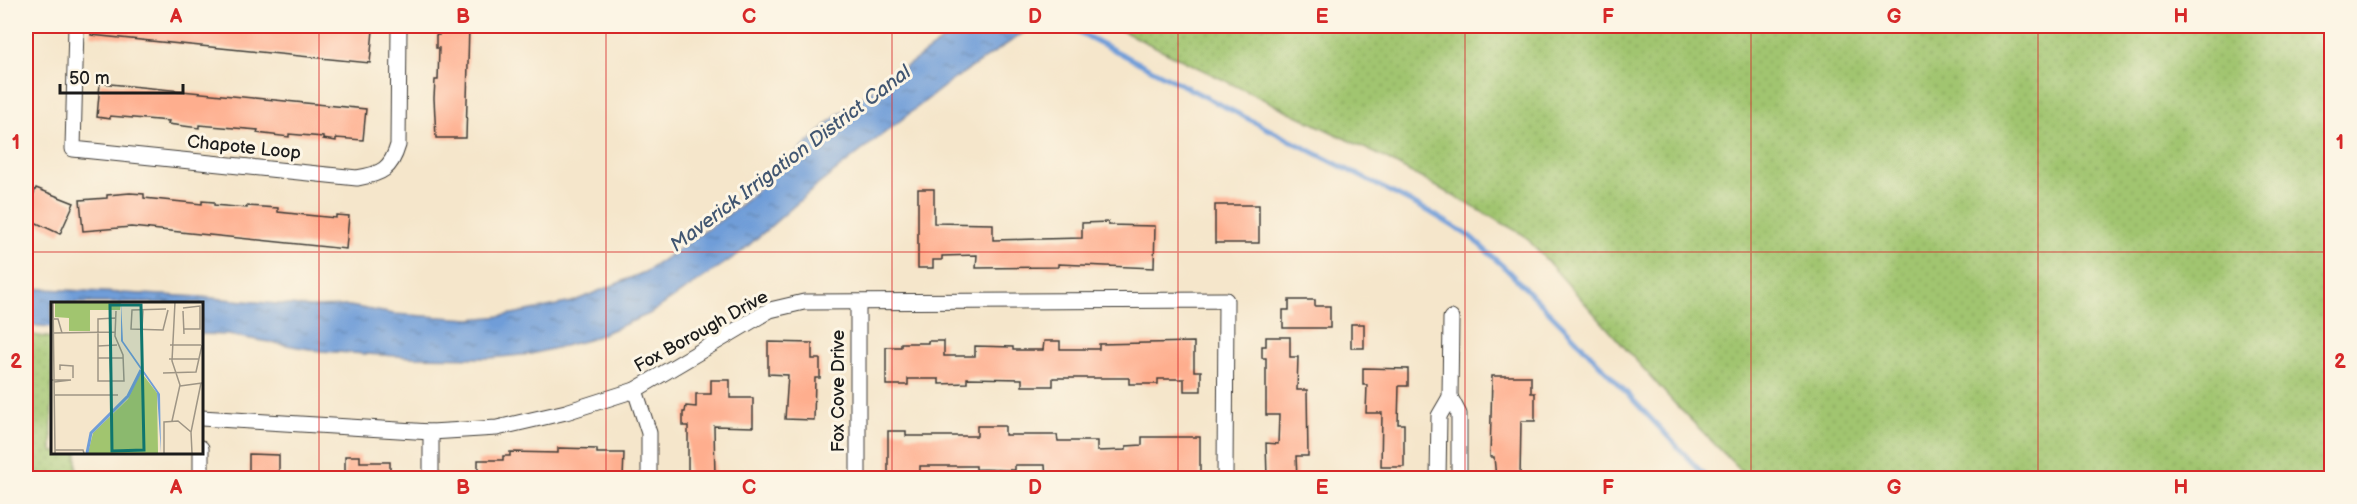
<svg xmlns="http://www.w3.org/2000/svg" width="2357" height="504" font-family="'Balsamiq Sans',sans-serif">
<defs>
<pattern id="grass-dots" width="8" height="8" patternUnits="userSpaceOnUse" patternTransform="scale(1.5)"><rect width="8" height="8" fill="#a1c56f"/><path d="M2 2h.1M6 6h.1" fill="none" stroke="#8aa960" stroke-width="1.8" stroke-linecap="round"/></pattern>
<pattern id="water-ripples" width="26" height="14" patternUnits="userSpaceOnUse" patternTransform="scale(1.5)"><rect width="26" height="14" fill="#6f9dd8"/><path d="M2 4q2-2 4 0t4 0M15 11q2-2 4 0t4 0" fill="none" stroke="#5a7fae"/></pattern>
</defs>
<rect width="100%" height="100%" fill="#fcf5e5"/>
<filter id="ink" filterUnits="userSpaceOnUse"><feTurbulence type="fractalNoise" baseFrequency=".0167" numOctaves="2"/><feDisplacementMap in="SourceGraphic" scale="12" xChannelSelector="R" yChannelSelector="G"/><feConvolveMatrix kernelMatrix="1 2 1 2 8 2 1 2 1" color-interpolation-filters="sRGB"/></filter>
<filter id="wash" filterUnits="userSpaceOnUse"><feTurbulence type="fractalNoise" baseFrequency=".008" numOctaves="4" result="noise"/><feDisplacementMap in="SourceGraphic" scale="24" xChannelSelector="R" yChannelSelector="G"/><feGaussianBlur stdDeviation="1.35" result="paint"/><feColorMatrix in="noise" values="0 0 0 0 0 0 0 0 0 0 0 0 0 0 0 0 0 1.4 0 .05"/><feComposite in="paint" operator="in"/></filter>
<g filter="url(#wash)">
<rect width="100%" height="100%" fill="#f5e6cb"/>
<g fill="url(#grass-dots)" stroke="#5e7046" stroke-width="1.5">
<polygon points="1112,26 2331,26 2331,478 1748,478 1675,404 1524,235 1383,157"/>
<polygon points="26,334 52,338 52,452 77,452 77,478 26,478"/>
</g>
<polygon fill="url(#water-ripples)" stroke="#465c7a" stroke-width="1.5" points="963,26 1034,26 951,81 819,184 740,253 649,314 588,340 531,354 490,358 412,357 321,351 228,335 201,334 201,303 52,303 52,327 26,325 26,288 201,297 311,307 350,306 394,314 470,319 502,316 572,302 645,272 724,218 748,199 836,116"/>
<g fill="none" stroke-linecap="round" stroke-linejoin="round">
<polyline stroke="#6f9dd8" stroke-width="5" points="1067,26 1430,212 1471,237 1504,267 1570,333 1707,478"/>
</g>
<g id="blocks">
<g fill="#feae8e">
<polygon points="91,26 327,26 326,28 373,30 370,63 91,35"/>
<polygon points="446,26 469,26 466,138 436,138 434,98 435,80 438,80 439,48 436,48 436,35 439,35 439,27 446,27"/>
<polygon points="100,83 366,109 363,140 336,138 336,141 323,139 323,137 289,134 289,137 257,133 258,130 199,125 199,128 168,124 169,121 110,116 110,119 97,117"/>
<polygon points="36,188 74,203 60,234 26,218 26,213"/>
<polygon points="918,189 934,189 934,223 993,224 993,240 1082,238 1082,223 1108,222 1108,225 1155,226 1154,268 1058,264 1058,267 976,268 977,255 942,256 942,260 933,260 933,268 918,268"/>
<polygon points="130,193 144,194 144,198 202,204 202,201 214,202 214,205 247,208 247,206 278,208 278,212 306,215 336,218 336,215 349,216 346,249 131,227 83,231 80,200 107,198 107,195"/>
<rect x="1215" y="205" width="44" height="38"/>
<polygon points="1289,300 1315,300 1315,306 1330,306 1330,328 1283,328 1283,310 1289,310"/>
<rect x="1351" y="324" width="13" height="24"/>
<polygon points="1266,337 1290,337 1290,357 1298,357 1297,390 1307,390 1308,456 1296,456 1297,478 1267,478 1266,443 1278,444 1279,415 1266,415 1266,358 1262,358 1262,346 1266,346"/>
<polygon points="928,341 944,341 944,356 975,356 975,346 1013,347 1013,350 1043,350 1044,341 1060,341 1060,349 1099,349 1099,344 1194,342 1194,371 1201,371 1201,391 1184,391 1184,379 1158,379 1158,384 1129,384 1129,378 1053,378 1053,386 1022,386 1022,379 967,378 967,383 939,384 939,379 908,379 908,385 886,385 886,347 901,347 901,343 928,343"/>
<polygon points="768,342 812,343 812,359 820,359 820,378 815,378 814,420 785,419 788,375 768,374"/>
<polygon points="1363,368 1408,369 1408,386 1399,386 1398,424 1404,424 1404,467 1381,467 1382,413 1366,413 1367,385 1363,385"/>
<polygon points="1492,376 1531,376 1531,393 1535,393 1535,421 1521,421 1520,478 1496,478 1494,457 1490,457"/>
<polygon points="711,380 730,380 730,398 753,398 753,427 714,426 715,478 688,478 688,426 683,426 683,412 685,412 686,406 696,407 696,394 711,394"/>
<polygon points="977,426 1005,426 1005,435 1057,435 1058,441 1097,441 1097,451 1126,450 1126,446 1142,445 1142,437 1200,437 1200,476 1157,476 1157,478 1046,478 1045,465 1015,465 1015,470 976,469 976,466 920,466 920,477 888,477 888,431 906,431 906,436 977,436"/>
<polygon points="558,448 597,449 597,453 624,453 623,478 478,478 478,460 503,460 503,456 510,456 510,452 558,453"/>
<polygon points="249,454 279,455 279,478 249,478"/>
<polygon points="345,456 360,456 360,462 390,462 390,478 345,478"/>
</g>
</g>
</g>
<g filter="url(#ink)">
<use href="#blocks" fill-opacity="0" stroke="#3d3a36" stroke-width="1.5"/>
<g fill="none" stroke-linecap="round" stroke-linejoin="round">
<defs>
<g id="street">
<path d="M76 26 73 149 357 178C382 174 391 169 398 145L399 26"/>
<polyline points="858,303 858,478"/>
<polyline points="635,390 649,433 649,478"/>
<polyline points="1450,397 1459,414 1459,478"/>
<polyline points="201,418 431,432 497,428 566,412 635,390 770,310 804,302 1226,300 1225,478"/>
<polyline points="201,448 201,478"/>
<polyline points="431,478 431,432"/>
<polyline points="1438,478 1439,416 1450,397 1451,318"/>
</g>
</defs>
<use href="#street" stroke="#3d3a36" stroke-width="17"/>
<use href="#street" stroke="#fff" stroke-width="15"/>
</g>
</g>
<path fill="none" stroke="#d62828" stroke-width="1.5" stroke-opacity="0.55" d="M319 26V478M606 26V478M892 26V478M1178 26V478M1465 26V478M1751 26V478M2038 26V478M26 252H2332"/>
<g text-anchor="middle" stroke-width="6" stroke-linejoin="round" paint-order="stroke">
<g font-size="18" fill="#1c1c1c" stroke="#fcf5e5">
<text transform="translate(244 147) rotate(6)" y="6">Chapote Loop</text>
<text transform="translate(701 331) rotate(-29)" y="6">Fox Borough Drive</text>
<text transform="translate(838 391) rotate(-90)" y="6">Fox Cove Drive</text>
</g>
<g font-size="20" font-style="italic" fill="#415671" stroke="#fcf5e5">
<text transform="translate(790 158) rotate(-37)" y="7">Maverick Irrigation District Canal</text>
</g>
</g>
<g transform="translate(51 302)">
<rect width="152" height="152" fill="#f5e6cb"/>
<path d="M4 0H70L69 8H39V29H18V16L4 15ZM90 70 106 91 107 151H37L42 131 77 97Z" fill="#a1c56f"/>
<path d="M70 0 72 39 109 92 110 151 106 91 70 39Z" fill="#6f9dd8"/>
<path fill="none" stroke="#6f9dd8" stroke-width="3" d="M36 151 40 131 77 94 90 68"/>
<path fill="none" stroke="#9e9585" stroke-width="1.5" d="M2 0 4 151M132 6 149 4V27H133M115 7 81 8 80 27 112 28 117 8M132 9 133 32M64 16 47 17V79H73L72 53 64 34 65 9M3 17H7L11 31M91 27 92 8M3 31 64 30M119 43H150M47 44 66 43M47 56H72M59 56 60 78M118 57H148M9 68V63L22 64V76M112 71 145 70 151 43M0 78H20L3 80M129 84 151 81M4 93H67M121 119 129 83 121 59 124 0M4 148H32L33 151M113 151V120L127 119 140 130M141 151 140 130 150 81"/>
<path fill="#0f766e" fill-opacity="0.15" stroke="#0f766e" stroke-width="3" d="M59 3H90L93 148 61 149Z"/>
<rect width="152" height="152" fill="none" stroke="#1c1c1c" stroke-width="3"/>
</g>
<rect width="2357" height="504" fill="none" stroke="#fcf5e5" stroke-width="66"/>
<path d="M60 84v9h123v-9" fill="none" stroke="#1c1c1c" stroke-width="3"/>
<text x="69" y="84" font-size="18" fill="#1c1c1c" stroke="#fcf5e5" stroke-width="4.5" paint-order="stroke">50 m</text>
<rect x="33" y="33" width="2291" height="438" fill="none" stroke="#d62828" stroke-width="2"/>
<g font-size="20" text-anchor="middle" font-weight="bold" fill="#d62828">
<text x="176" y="23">A</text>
<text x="463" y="23">B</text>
<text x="749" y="23">C</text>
<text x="1035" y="23">D</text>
<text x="1322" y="23">E</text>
<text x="1608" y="23">F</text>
<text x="1894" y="23">G</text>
<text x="2181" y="23">H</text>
<text x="16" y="149">1</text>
<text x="2340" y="149">1</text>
<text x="16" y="368">2</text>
<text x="2340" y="368">2</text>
<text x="176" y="494">A</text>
<text x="463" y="494">B</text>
<text x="749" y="494">C</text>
<text x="1035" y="494">D</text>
<text x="1322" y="494">E</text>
<text x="1608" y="494">F</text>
<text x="1894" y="494">G</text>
<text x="2181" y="494">H</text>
</g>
</svg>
